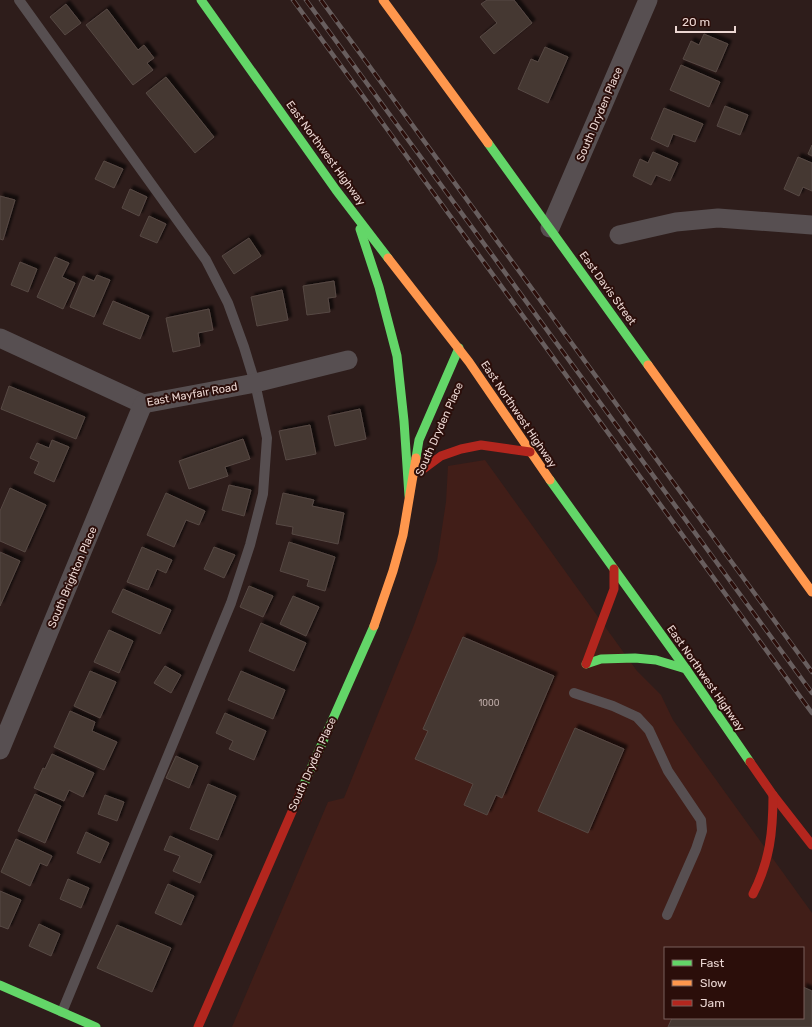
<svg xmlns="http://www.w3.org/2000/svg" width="812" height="1027" font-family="Rubik,sans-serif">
<defs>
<filter id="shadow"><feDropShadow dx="3.5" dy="-3.5" stdDeviation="1" flood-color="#0009"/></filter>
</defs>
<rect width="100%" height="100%" fill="#2e1d1b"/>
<path fill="#411e18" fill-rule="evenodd" d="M485 460 637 671 661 695 673 720 812 913V1027H232L328 802 344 798 414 625 437 561 446 502 448 466ZM665 948H803V1018H665Z"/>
<g fill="#443731" stroke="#574944" filter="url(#shadow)">
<polygon points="487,0 514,0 532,23 494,54 480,37 497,23 481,4"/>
<polygon points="66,4 81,23 65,35 50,17"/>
<polygon points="107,9 138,50 144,45 154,58 147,63 153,70 133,85 86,25"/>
<polygon points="704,34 728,44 716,72 683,59 691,41 699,45"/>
<polygon points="545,47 568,57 548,103 518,89 531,59 538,62"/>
<polygon points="681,65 720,82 709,107 670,90"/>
<polygon points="166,77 214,137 195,153 146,93"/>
<polygon points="725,106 748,115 740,135 717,126"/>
<polygon points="664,108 703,124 695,142 673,134 668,147 651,139"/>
<polygon points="812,145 812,156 808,154"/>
<polygon points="653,152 678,163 670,181 656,175 651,185 633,176 640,159 648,163"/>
<polygon points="798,157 812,163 812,191 803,187 799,196 784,189"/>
<polygon points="104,161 123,169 114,188 95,179"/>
<polygon points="130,189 147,197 139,216 122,208"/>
<polygon points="0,196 15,200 3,240 0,239"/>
<polygon points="149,216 166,224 157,243 140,236"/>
<polygon points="249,238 261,256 234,274 222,256"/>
<polygon points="55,257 69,263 62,277 75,283 63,309 37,297"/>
<polygon points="20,262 37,269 28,292 11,285"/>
<polygon points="97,275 110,280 94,317 70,307 83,276 94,281"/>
<polygon points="334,281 336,297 328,298 330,312 307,315 303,286"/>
<polygon points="282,290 288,320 257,326 251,297"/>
<polygon points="113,301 149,316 140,339 103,324"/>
<polygon points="209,309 213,330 198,333 200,346 173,352 166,318"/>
<polygon points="9,386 85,417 76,439 1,409"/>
<polygon points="360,409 366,439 335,446 328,416"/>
<polygon points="310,425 316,454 286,460 279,431"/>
<polygon points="243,439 250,459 225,467 228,476 189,489 179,461"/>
<polygon points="52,440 69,447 54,482 34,473 39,462 30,458 37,443 49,448"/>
<polygon points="229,485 251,490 244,516 222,510"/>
<polygon points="10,488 46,505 25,552 0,541 0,511"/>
<polygon points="166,493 205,511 199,525 186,520 174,547 147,535"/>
<polygon points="283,493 314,500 312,506 344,513 338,544 292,534 293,527 276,524"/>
<polygon points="289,542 335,557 325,591 307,586 309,580 280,571"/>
<polygon points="142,547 172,560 166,573 157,569 148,590 127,582"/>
<polygon points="214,547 235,555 224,578 204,569"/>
<polygon points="0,552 20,561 0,606"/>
<polygon points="249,586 273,596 263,617 240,607"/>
<polygon points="123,589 171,610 160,634 112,612"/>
<polygon points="293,596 319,607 306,636 280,624"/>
<polygon points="261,623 306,643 294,671 249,651"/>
<polygon points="109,630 133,641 119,673 94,662"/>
<polygon points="463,637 554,676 502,798 496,795 487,815 464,805 473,784 415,759 428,731 423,729"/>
<polygon points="165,666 181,675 171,693 154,683"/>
<polygon points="90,671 116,682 100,718 74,706"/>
<polygon points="241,671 285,690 273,719 228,700"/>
<polygon points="70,711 95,722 92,731 117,742 104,770 54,747"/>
<polygon points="225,713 266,731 254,760 229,749 233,741 216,733"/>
<polygon points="575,728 624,749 588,833 538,811"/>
<polygon points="52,754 94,773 83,797 69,790 64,801 34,788 43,768 45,769"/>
<polygon points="176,756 198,766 189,788 166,778"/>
<polygon points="208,784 236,796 218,840 190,829"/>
<polygon points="35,794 61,806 45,843 18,831"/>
<polygon points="105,795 124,802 117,821 98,814"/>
<polygon points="86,832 109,843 100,863 77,853"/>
<polygon points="170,836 212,855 200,883 173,871 180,856 164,850"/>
<polygon points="16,839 52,856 47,866 40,863 30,886 1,872"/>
<polygon points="68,879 89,888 81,908 60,899"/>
<polygon points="168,884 194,896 181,925 155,913"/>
<polygon points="0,891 21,900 8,929 0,926 0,927"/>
<polygon points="39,924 60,934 51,956 29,946"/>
<polygon points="117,925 171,948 152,992 97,968"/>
<polygon points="803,987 812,991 812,1027 668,1027 672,1018 803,1018"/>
</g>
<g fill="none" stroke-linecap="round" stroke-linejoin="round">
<g stroke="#574f51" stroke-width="10">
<polyline points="19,0 206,260 228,303 244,347 255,383 267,438 263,494 250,545 231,603 62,1012"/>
<polyline points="574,693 613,706 637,717 649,730 668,771 701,820 702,831 696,849 667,915"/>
</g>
<g stroke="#574f51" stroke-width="19">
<polyline points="550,228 648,0"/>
<polyline points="619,235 676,222 718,218 812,225"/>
<polyline points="0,338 143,404 255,383 348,360"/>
<polyline points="0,750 143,404"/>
</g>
<g stroke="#63d668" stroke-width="9">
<polyline points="201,0 336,190 388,258"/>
<polyline points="488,143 648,365"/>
<polyline points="360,229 379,287 397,356 404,421 409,496"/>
<polyline points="416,458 419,440 459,348"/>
<polyline points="550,480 686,669 750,762"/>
<polyline points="586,664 601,659 635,658 656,660 686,669"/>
<polyline points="301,791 374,626"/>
<polyline points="0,985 96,1027"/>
</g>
<g stroke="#ff974d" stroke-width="9">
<polyline points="383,0 488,143"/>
<polyline points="388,258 469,362 550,480"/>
<polyline points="648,365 812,592"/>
<polyline points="374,626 393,571 403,535 416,458"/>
</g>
<g stroke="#b3261e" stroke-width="9">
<polyline points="422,470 441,456 461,449 481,445 530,452"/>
<polyline points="586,664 614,589 614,569"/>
<polyline points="750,762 773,795 812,845"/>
<path d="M753 894C770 860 773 832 773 795"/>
<polyline points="198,1027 301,791"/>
</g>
<defs>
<g id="rail">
<polyline points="293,0 812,713"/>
<polyline points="306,0 812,693"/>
<polyline points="321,0 812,672"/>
</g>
</defs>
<use href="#rail" stroke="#685e5e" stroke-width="4.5"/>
<use href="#rail" stroke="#2b0e0a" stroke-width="3" stroke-dasharray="9" stroke-linecap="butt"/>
</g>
<g text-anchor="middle" stroke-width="4" stroke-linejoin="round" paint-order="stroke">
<g font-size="9" fill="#c1aeaa">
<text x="489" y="706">1000</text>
</g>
<g font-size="11" fill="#ebd6d2" stroke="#2b0e0a">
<text transform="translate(599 114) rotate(-67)" y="4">South Dryden Place</text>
<text transform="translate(326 153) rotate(54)" y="4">East Northwest Highway</text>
<text transform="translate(608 288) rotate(54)" y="4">East Davis Street</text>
<text transform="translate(192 394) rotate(-10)" y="4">East Mayfair Road</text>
<text transform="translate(519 414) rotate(56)" y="4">East Northwest Highway</text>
<text transform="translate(439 429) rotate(-66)" y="4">South Dryden Place</text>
<text transform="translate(72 577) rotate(-67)" y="4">South Brighton Place</text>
<text transform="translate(706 678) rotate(55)" y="4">East Northwest Highway</text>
<text transform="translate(312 764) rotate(-66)" y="4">South Dryden Place</text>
</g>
</g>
<rect x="664" y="947" width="140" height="72" fill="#2b0e0a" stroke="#785e5a"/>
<rect x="672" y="960" width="20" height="6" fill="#63d668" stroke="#785e5a"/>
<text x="700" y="967" font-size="12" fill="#ebd6d2">Fast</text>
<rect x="672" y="980" width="20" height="6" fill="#ff974d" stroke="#785e5a"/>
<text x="700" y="987" font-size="12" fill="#ebd6d2">Slow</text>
<rect x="672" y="1000" width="20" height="6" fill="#b3261e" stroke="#785e5a"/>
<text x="700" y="1007" font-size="12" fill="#ebd6d2">Jam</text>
<path d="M676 26v6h59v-6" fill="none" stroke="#ebd6d2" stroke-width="2"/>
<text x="682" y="26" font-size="12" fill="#ebd6d2" stroke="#2b0e0a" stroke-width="3" paint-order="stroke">20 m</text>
</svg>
